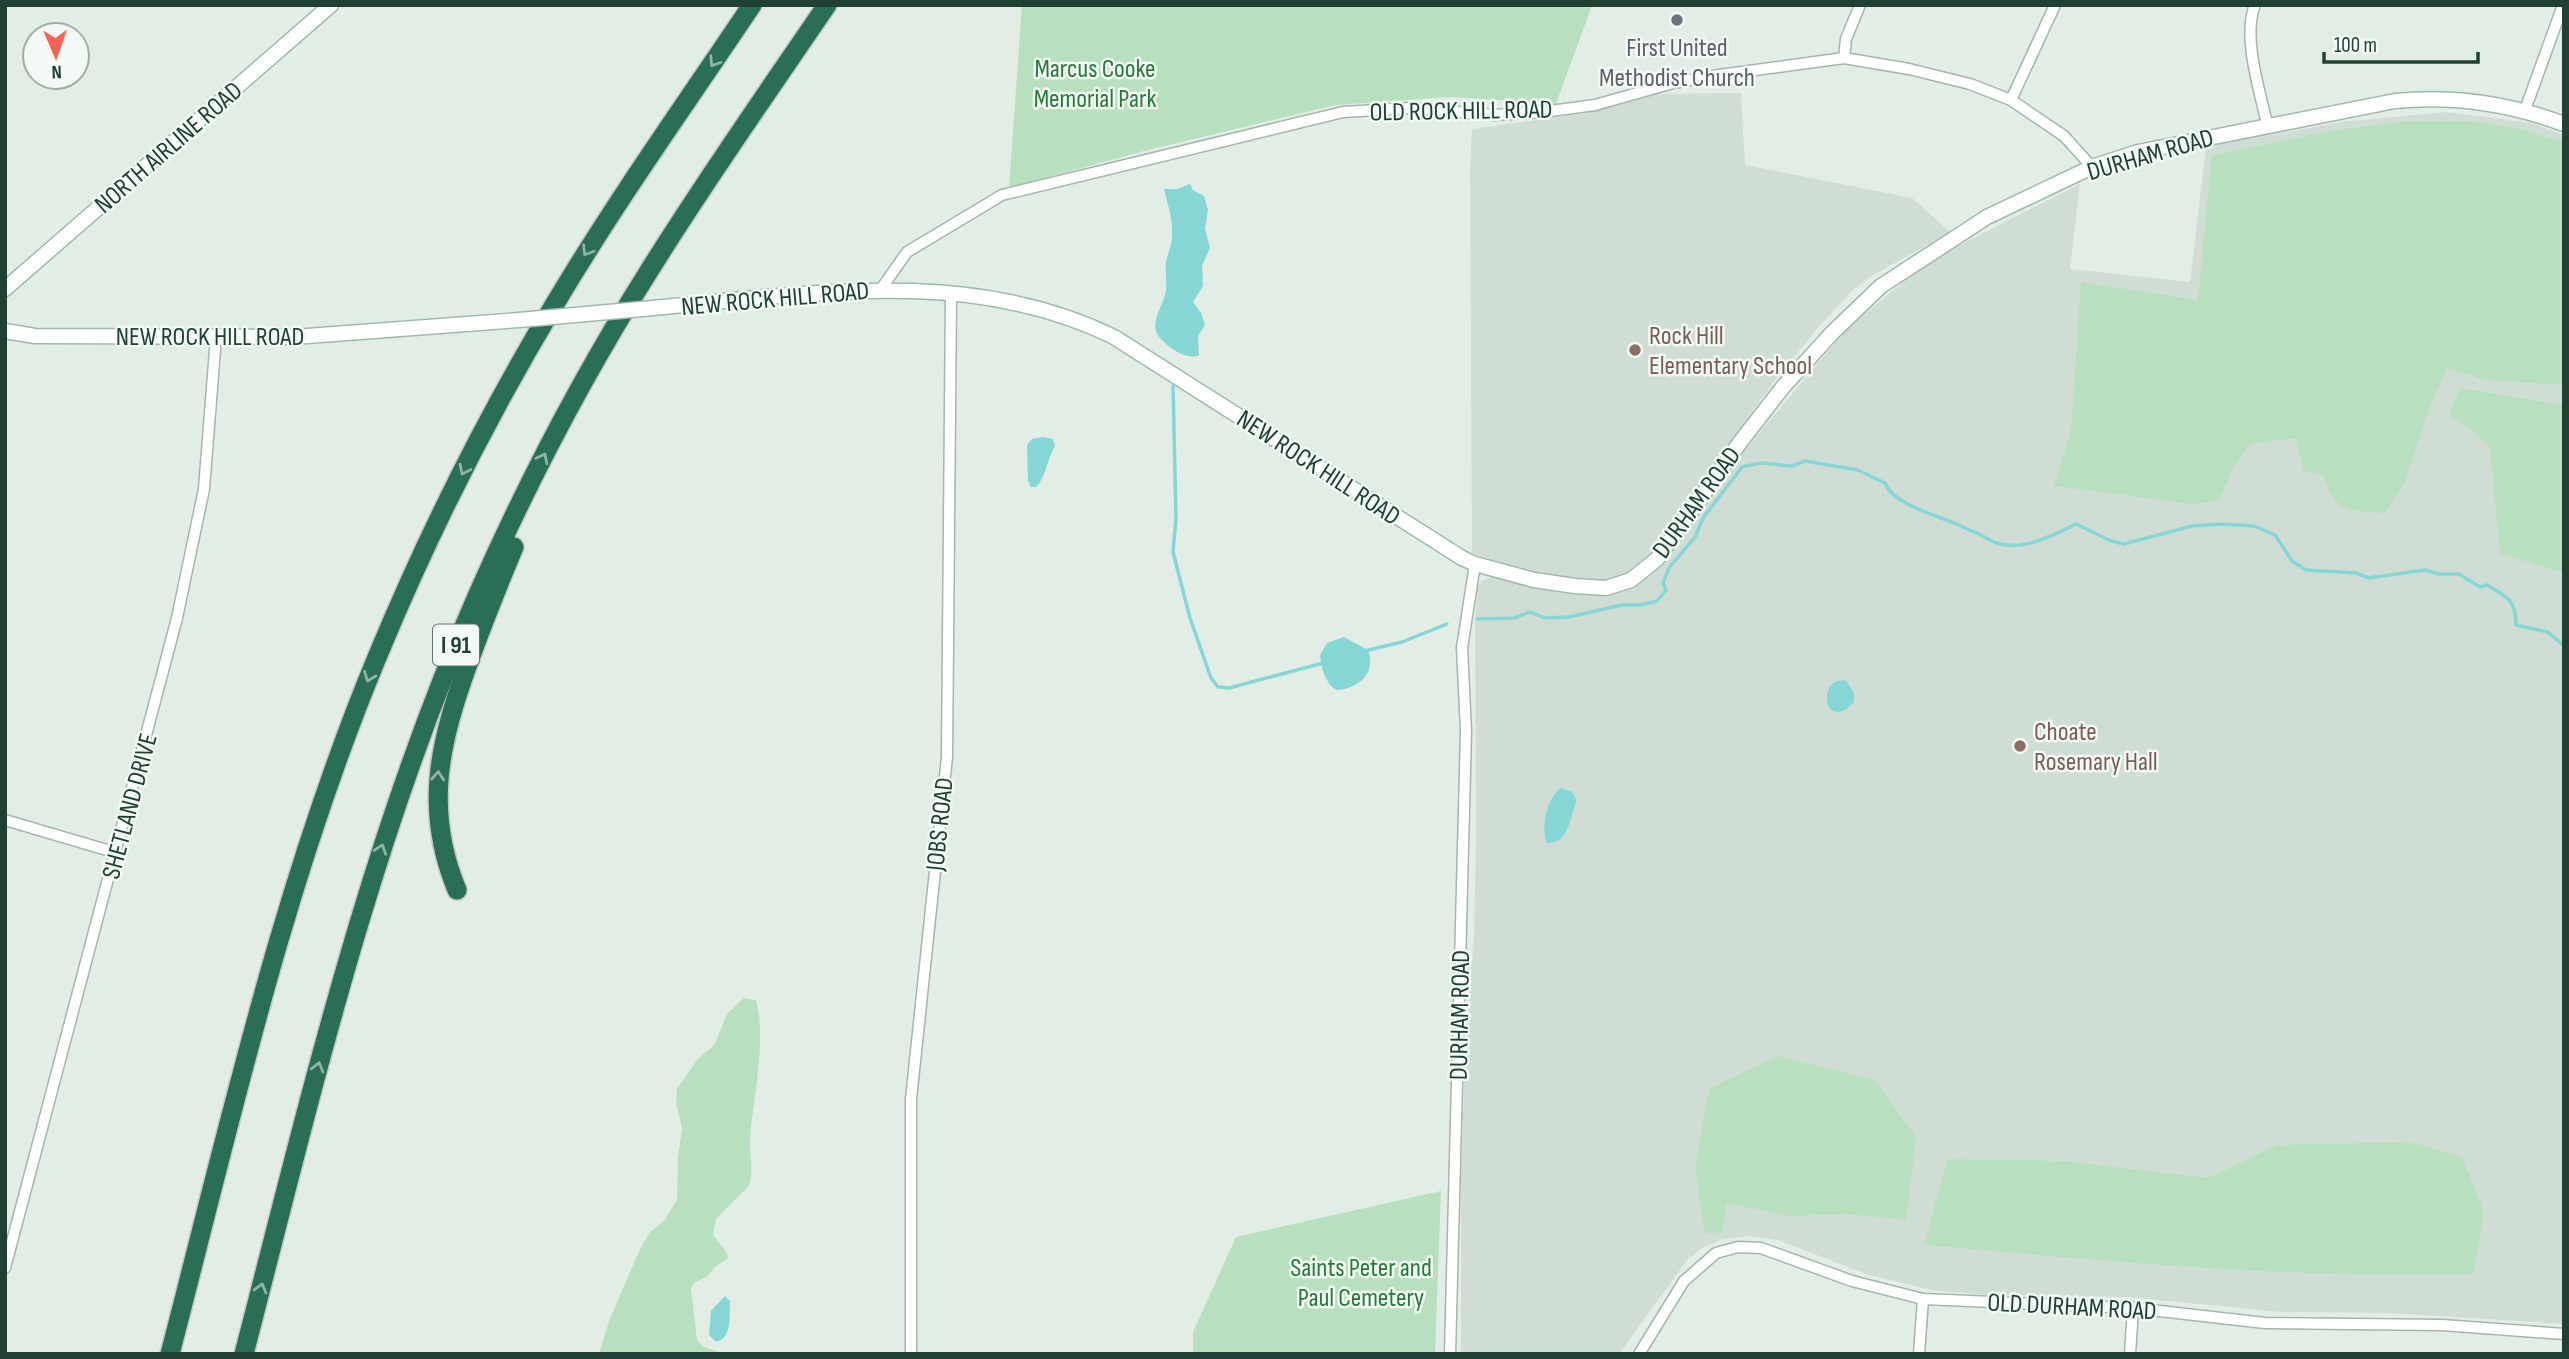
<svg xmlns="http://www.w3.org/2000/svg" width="2569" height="1359" font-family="'Sofia Sans Condensed',sans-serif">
<rect width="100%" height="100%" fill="#e2ede6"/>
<g fill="#d0ddd5">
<polygon points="1741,93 1745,165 1912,198 1950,232 1870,277 1853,290 1822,323 1778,376 1636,573 1598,584 1517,568 1472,553 1470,172 1472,129 1585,113 1655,94"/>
<polygon points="2447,112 2532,123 2564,135 2564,1324 2389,1313 2281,1312 2127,1297 1987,1295 1931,1290 1866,1274 1778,1240 1749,1236 1720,1240 1702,1248 1687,1260 1619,1354 1461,1354 1461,1178 1465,1054 1474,938 1476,837 1475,626 1477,589 1481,581 1494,576 1562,593 1584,595 1607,593 1639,582 1649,576 1666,561 1732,465 1847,329 1914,273 1962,244 2060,194 2080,184 2070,269 2190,282 2206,147 2341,122"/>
</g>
<g fill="#b9e0be">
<polygon points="1022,5 1592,5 1556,104 1451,97 1336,105 1144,151 1009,188"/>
<path d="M2406 121H2472L2525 130 2564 142V385L2485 380 2447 368 2429 409 2404 484 2385 513C2349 511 2335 513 2323 475L2303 471 2296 438 2251 444 2232 469 2219 501 2191 504 2054 486 2071 431 2081 282 2198 300 2212 155 2337 130Z"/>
<polygon points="2460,388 2564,405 2564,573 2500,553 2490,448 2469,428 2449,414"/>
<path d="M744 998 756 1000C767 1038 753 1099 750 1140 749 1155 755 1173 748 1187L716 1219 713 1235 727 1253 728 1258 715 1267 708 1276 694 1283 691 1288 697 1340 704 1347 725 1354H599L609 1321 640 1249 650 1232 664 1221 677 1200 678 1158 682 1128 676 1102 677 1089 697 1060 715 1044 727 1014Z"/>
<polygon points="1778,1056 1875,1080 1916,1137 1906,1220 1847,1214 1790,1216 1726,1203 1723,1232 1705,1234 1695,1169 1709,1089"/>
<path d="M2411 1142 2462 1157 2484 1213 2473 1274C2290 1279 2106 1261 1924 1245L1948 1159 2064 1161 2208 1178 2277 1145Z"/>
<polygon points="1441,1191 1435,1354 1193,1354 1193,1332 1236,1237"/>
</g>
<g fill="#86d6d6">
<path d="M1190 184 1193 190 1204 196 1208 210 1205 229 1210 248 1202 266 1203 286 1193 302 1201 313 1205 325 1198 336 1199 355C1187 362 1160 343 1156 331 1152 318 1165 302 1166 290 1167 281 1165 271 1166 262 1168 252 1173 243 1172 231 1172 216 1167 202 1164 189H1177Z"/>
<path d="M1043 437 1053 439 1055 446C1047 459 1046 477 1036 487H1031L1028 481 1027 445 1032 439Z"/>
<path d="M1344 637 1368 650C1377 673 1358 689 1336 690 1325 683 1321 667 1320 655L1327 643Z"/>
<path d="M1846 680 1854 693V702C1829 730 1818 692 1835 682 1838 680 1843 681 1846 680Z"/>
<path d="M1561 788 1572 792 1576 799V803C1569 820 1569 843 1547 843 1541 827 1546 799 1561 788Z"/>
<path d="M725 1296 730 1301C729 1315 733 1338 716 1342L709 1335 711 1311Z"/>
</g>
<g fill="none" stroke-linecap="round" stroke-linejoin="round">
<g stroke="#86d6d6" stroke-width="3.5">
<polyline points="1173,386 1176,518 1173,552 1190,618 1211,678 1218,687 1229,688 1323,663"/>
<path d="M1477 619 1514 618 1530 612 1545 618 1569 617 1622 605H1640L1657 601 1666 590 1663 583 1669 568 1695 537 1703 518 1742 467 1761 463 1792 466 1805 461 1858 470 1885 483C1895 508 1947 517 1969 530 1981 533 1988 541 2000 544 2026 550 2053 535 2076 524L2111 541 2124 544 2192 526 2224 524 2254 526 2275 535 2292 561 2306 570 2356 573 2369 578 2425 570 2439 574H2459L2480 587 2487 585C2507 597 2516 599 2516 625L2548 632 2564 646"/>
<polyline points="1364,651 1402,642 1447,624"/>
</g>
<defs>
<g id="minor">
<path d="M2255 5C2242 37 2260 91 2267 124"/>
<polyline points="1844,58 1846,39 1860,5"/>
<polyline points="2011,100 2055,5"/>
<polyline points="2525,110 2563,5"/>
<polyline points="881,289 907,252 1002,195 1343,112 1410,108 1495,115 1543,112 1595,105 1673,83 1719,75 1844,58 1909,69 1970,84 2011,100 2064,136 2092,167"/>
<polyline points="5,820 117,853"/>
<polyline points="5,1268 177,618 204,489 216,337"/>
<polyline points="911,1354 911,1099 947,757 951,294"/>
<polyline points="1450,1354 1466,731 1462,648 1475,564"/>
<polyline points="1639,1354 1684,1281 1716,1253 1738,1247 1761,1248 1852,1281 1923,1299 2133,1308 2265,1323 2442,1325 2564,1334"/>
<polyline points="1919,1354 1923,1299"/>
<polyline points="2130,1354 2133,1308"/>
</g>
<g id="secondary">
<polyline points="5,289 331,5"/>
<path d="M653 308C805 294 971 266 1114 337L1462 558 1475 564 1534 580 1575 586 1606 588 1631 580 1657 559 1741 441 1783 387 1832 333 1881 286 1987 217 2092 167 2138 152 2395 101C2454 95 2508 103 2564 124"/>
<polyline points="5,331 35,336 294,337 519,320"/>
</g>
<g id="motorway">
<path d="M457 890C423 808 440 741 469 661 483 623 498 585 514 547"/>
<path d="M170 1354C231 1119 284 880 378 655 429 532 490 411 559 297 619 197 687 102 752 5"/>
<path d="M244 1354C311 1095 370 839 478 594 527 483 584 374 649 271 705 181 767 93 827 5"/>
</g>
</defs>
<use href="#minor" stroke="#a4b6ad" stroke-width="13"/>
<use href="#secondary" stroke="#9fbaad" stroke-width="17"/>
<use href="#motorway" stroke="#c1cac6" stroke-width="22"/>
<use href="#minor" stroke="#fff" stroke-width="10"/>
<use href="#secondary" stroke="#fff" stroke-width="14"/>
<use href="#motorway" stroke="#2a6e56" stroke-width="19"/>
<defs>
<polyline id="secondary-bridge" points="519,320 653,308"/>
</defs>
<use href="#secondary-bridge" stroke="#9fbaad" stroke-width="17" stroke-linecap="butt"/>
<use href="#secondary-bridge" stroke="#fff" stroke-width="14"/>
</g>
<defs><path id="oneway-chevron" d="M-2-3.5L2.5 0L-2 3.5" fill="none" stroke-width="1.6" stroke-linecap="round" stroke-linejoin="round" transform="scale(1.75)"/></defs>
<g stroke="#8eb4a6">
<use href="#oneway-chevron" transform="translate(714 62) rotate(124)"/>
<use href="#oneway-chevron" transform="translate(587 251) rotate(122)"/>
<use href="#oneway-chevron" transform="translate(543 458) rotate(-63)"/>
<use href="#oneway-chevron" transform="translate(464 470) rotate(116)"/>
<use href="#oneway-chevron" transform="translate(369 677) rotate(112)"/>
<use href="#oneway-chevron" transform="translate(438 776) rotate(-85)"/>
<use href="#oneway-chevron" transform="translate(381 849) rotate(-72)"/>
<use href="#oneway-chevron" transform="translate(318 1067) rotate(-75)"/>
<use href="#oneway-chevron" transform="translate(261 1288) rotate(-75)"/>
</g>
<circle fill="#6b7280" stroke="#f3f9f5" stroke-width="2.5" cx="1677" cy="20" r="7"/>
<g fill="#8d6e63" stroke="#f3f9f5" stroke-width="2.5">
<circle cx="1635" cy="350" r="7"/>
<circle cx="2020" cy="746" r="7"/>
</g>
<g text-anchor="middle" stroke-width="5" stroke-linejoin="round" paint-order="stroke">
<rect fill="#f3f9f5" stroke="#5f786d" stroke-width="2" x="433" y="624.5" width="46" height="41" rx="5"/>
<g font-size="24" font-weight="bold" fill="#204033">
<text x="456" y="653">I 91</text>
</g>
<g font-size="26" fill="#5b616d" stroke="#f3f9f5">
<text x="1677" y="56">First United<tspan x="1677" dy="30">Methodist Church</tspan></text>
</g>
<g font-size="26" fill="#277a3b" stroke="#f3f9f5">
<text x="1095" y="77">Marcus Cooke<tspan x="1095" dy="30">Memorial Park</tspan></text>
<text x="1361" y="1276">Saints Peter and<tspan x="1361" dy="30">Paul Cemetery</tspan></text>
</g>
<g font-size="26" fill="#204033" stroke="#f3f9f5">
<text transform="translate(1461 110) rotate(-1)" y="9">OLD ROCK HILL ROAD</text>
<text transform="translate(168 147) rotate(-41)" y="9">NORTH AIRLINE ROAD</text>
<text transform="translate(2150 154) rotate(-16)" y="9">DURHAM ROAD</text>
<text transform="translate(775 298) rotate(-5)" y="9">NEW ROCK HILL ROAD</text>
<text x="210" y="345">NEW ROCK HILL ROAD</text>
<text transform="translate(1319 467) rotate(33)" y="9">NEW ROCK HILL ROAD</text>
<text transform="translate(1696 502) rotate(-54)" y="9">DURHAM ROAD</text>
<text transform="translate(129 806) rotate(-75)" y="9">SHETLAND DRIVE</text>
<text transform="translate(939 824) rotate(-84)" y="9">JOBS ROAD</text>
<text transform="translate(1459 1015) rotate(-89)" y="9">DURHAM ROAD</text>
<text transform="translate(2072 1306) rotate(3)" y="9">OLD DURHAM ROAD</text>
</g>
<g font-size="26" fill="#785e54" stroke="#f3f9f5" text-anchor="start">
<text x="1649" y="344">Rock Hill<tspan x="1649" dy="30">Elementary School</tspan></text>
<text x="2034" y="740">Choate<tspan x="2034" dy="30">Rosemary Hall</tspan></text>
</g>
</g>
<rect width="2569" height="1359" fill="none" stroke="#204033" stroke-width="14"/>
<g transform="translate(56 56) rotate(178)"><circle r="33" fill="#f3f9f5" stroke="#9fafa7" stroke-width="2"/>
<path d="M0-5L12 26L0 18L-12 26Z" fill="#fc6151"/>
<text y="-10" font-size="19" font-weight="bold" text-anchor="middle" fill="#204033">N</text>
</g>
<path d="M2324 52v10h154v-10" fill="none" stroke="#204033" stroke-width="3.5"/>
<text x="2334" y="52" font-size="21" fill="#204033" stroke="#f3f9f5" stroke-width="5" paint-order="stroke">100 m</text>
</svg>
